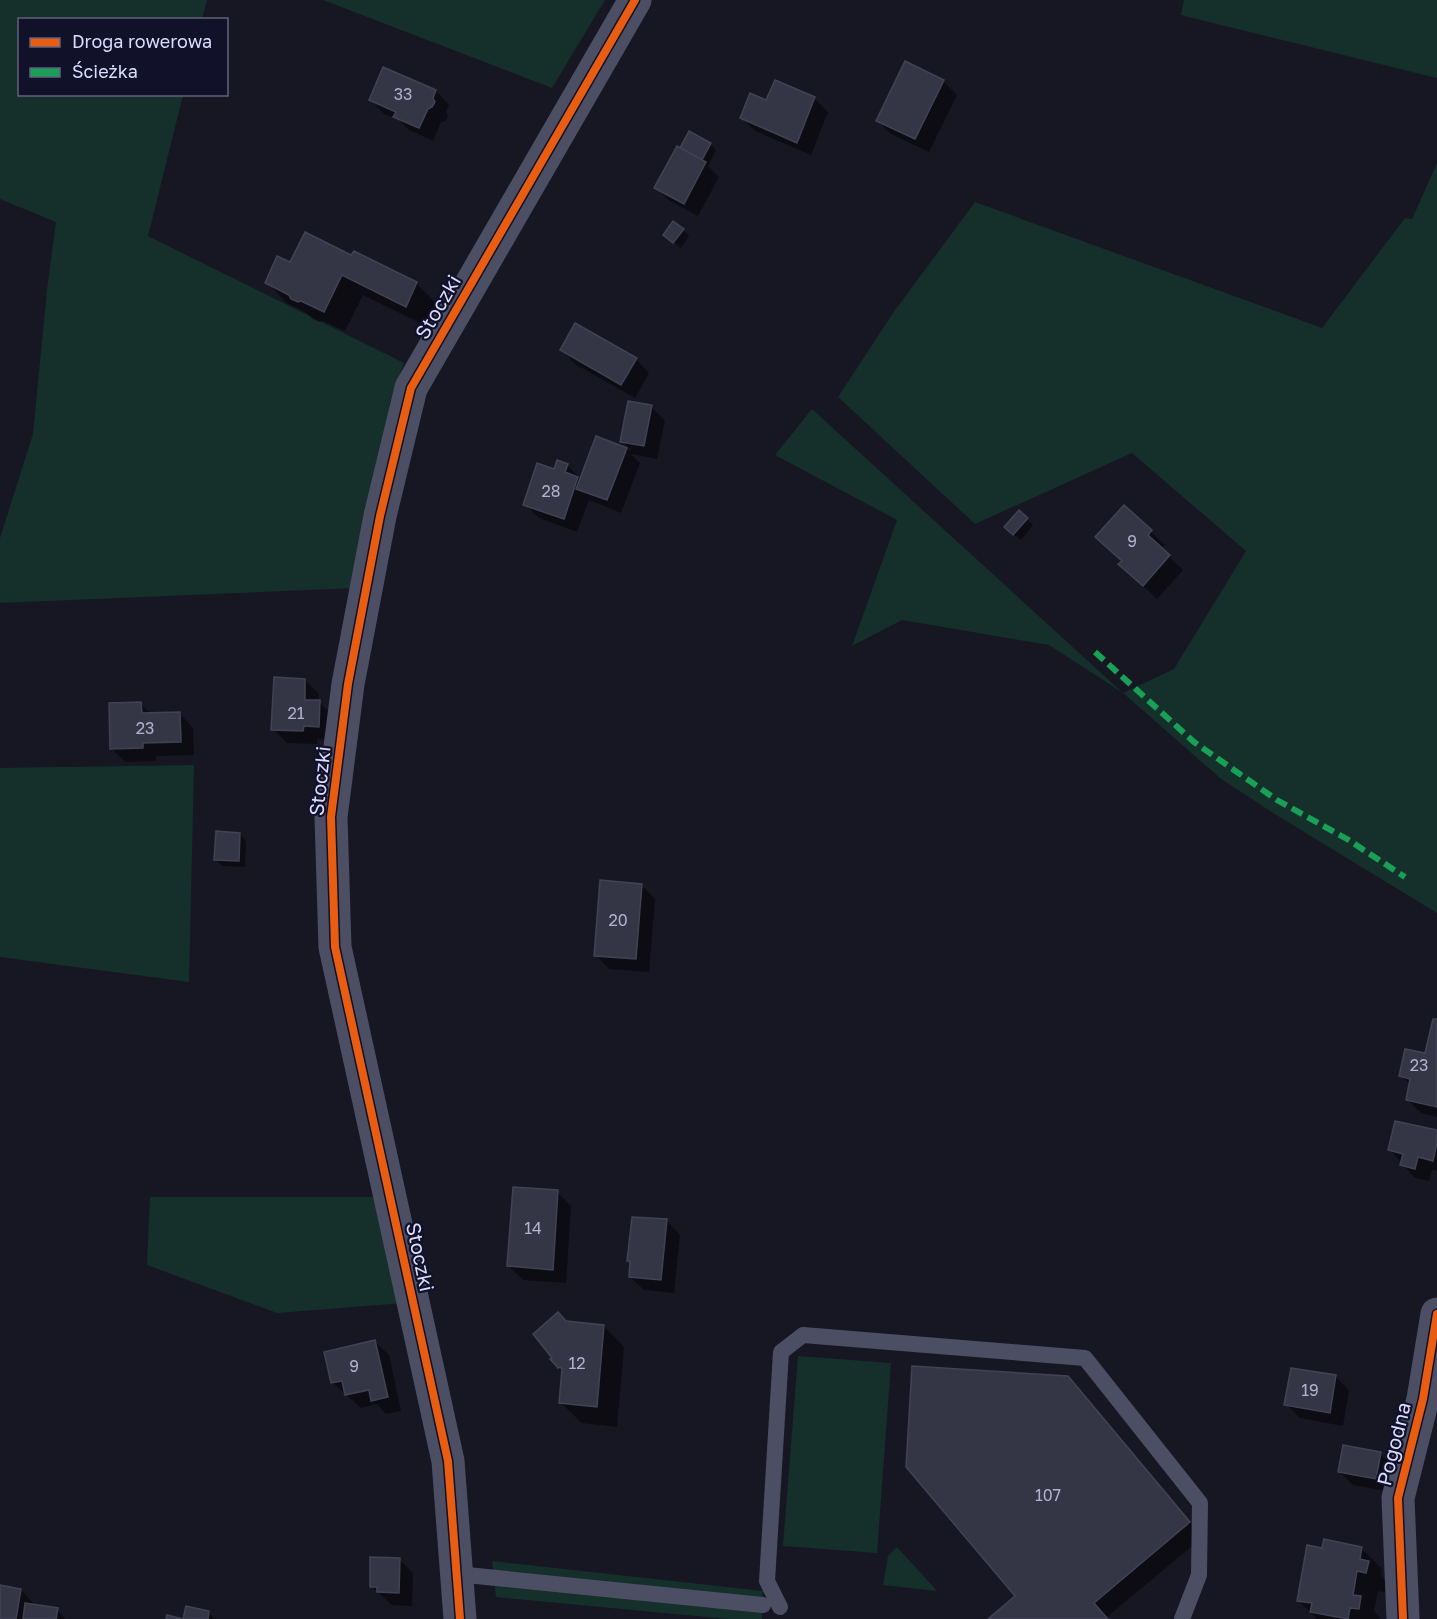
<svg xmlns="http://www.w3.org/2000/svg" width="1437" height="1619" font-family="'Golos Text',sans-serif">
<rect width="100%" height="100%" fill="#171723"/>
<g fill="#152f2b">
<polygon points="0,0 207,0 202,19 20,20 20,94 183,95 148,236 404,363 391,398 355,588 0,603 0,538 33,434 47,290 56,222 0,199"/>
<polygon points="323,0 605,0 552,88"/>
<polygon points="1184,0 1437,0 1437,78 1181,15"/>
<polygon points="1437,163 1437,913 1273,813 1220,778 1123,693 1049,645 902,620 852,646 897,520 775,455 812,409 1123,693 1174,669 1246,551 1132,453 975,524 838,397 893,313 975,202 1322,328 1405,218 1412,219"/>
<polygon points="194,765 189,982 0,957 0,768"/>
<polygon points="150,1197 375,1197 403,1303 277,1313 147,1265"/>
<polygon points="798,1356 891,1363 877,1553 783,1546"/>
<polygon points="897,1547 937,1591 883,1585 888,1556"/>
<polygon points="492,1561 763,1591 762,1619 728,1619 496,1597"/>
</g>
<g fill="#0007">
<polygon points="943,81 957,95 929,152 891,134 877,120"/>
<polygon points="776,82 815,99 828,112 811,155 755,131 741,117 767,102"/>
<polygon points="436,91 449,105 446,112 448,116 446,121 441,122 433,141 409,130 399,120 384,114 371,100"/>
<polygon points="710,144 716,150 708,166 719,177 698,216 670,201 656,188"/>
<polygon points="683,230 689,236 681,248 672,241"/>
<polygon points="352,257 416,283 437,304 426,326 363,295 345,331 323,321 319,322 313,319 307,313 287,303 267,282"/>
<polygon points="562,350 636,359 649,373 635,398 575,364"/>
<polygon points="651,407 665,420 657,459 631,454 640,463 621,513 589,500 577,532 539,518 525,504 555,470 567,465 581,479 597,438 632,451 622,441"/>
<polygon points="1124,507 1165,545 1161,549 1183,570 1157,599 1120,564 1123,561"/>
<polygon points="1019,512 1033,525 1021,540 1012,533"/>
<polygon points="305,680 319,694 318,701 333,716 332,740 317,739 317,744 287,743 273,729"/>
<polygon points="141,704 152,715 180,714 193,728 194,755 156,756 156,761 125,762 112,749"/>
<polygon points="240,834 246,841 245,867 222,866 216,859"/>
<polygon points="641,885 655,899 649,972 609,969 596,955"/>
<polygon points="1437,1021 1437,1117 1421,1113 1408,1100 1411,1085 1400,1075 1426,1055"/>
<polygon points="1437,1132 1437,1171 1432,1170 1429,1181 1415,1178 1390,1150"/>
<polygon points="557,1192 571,1206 566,1283 523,1280 509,1266"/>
<polygon points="667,1221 680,1235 674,1293 644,1290 630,1277 631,1263 628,1260"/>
<polygon points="567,1323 604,1326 624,1347 617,1427 582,1423 561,1403 563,1372 554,1358"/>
<polygon points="375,1342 389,1355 401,1411 386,1414 377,1404 361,1408 332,1382"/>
<polygon points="1067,1377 1081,1392 1203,1537 1107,1617 1108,1619 990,1619 1017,1596"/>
<polygon points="1336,1377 1349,1391 1343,1426 1300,1418 1286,1404"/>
<polygon points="1380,1454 1394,1467 1390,1492 1353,1485 1339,1471"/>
<polygon points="1361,1548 1382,1569 1381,1575 1389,1583 1387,1593 1378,1591 1374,1611 1381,1619 1317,1619 1298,1600 1323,1550"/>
<polygon points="399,1559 413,1573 412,1606 392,1605 371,1586"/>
<polygon points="0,1587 21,1590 34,1604 34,1606 57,1610 66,1619 0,1619"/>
<polygon points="208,1613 215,1619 185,1619"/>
</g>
<g fill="#353645" stroke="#424256" stroke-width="1.5">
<polygon points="905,61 944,80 915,139 876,121"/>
<polygon points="383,67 436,90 433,98 435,102 432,107 428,109 419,128 393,117 396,112 369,100"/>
<polygon points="775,80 815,97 797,143 740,118 750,93 766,100"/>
<polygon points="689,131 711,143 702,160 680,148"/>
<polygon points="677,146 706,162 684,204 654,188"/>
<polygon points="673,221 684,229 673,243 663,235"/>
<polygon points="305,232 351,255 354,251 417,282 406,307 342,275 324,312 301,301 298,302 291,299 289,295 265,283 277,256 290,262"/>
<polygon points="575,323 637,358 621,385 560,350"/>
<polygon points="628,401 652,405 644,446 620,442"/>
<polygon points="596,436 627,448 607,500 576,489"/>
<polygon points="557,460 568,464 565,472 578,477 564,519 523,505 537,463 554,469"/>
<polygon points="1124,505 1152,530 1148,535 1170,555 1143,586 1118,564 1122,561 1095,537"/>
<polygon points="1019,510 1028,518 1013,535 1004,527"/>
<polygon points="274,677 305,679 305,700 320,700 319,727 304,726 303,731 271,730"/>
<polygon points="141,702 142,713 180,712 181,742 143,743 143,748 110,749 109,703"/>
<polygon points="216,831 240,833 239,861 214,860"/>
<polygon points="600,880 642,884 636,959 594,956"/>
<polygon points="1433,1019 1437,1019 1437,1107 1406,1100 1410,1079 1399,1076 1405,1049 1425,1053"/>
<polygon points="1395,1121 1437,1130 1437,1143 1433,1161 1418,1157 1415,1169 1400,1165 1403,1154 1388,1150"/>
<polygon points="513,1187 558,1190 553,1270 507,1266"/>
<polygon points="632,1217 667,1219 661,1280 629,1277 630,1261 627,1261"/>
<polygon points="558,1312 566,1321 604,1325 597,1407 559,1403 562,1369 560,1367 558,1368 550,1359 552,1358 533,1334"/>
<polygon points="375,1340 388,1397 371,1401 369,1390 345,1395 342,1381 331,1383 324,1352"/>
<polygon points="912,1366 1068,1376 1190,1522 1094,1603 1108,1619 988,1619 1015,1596 906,1467"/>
<polygon points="1291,1368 1336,1375 1330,1413 1284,1405"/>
<polygon points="1343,1445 1381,1452 1376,1479 1338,1472"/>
<polygon points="1324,1539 1362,1547 1360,1559 1369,1561 1366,1573 1357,1571 1353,1595 1361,1596 1359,1609 1350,1608 1348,1619 1310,1612 1312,1603 1297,1601 1307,1545 1322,1548"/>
<polygon points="370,1557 400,1558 399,1593 377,1592 377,1587 370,1587"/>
<polygon points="0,1585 21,1589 16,1619 0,1619"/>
<polygon points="25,1603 58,1608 56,1619 23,1619"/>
<polygon points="186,1606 209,1611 208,1619 166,1619 167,1615 183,1619"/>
</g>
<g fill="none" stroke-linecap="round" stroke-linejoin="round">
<g stroke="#4c4f64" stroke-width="16">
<polyline points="457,1574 763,1605"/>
<polyline points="780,1607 767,1581 781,1352 803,1335 1085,1358 1200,1503 1199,1575 1182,1619"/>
</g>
<g stroke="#4c4f64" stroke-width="33">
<polyline points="460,1619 448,1461 335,947 331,817 348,684 380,516 411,388 635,0"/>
<polyline points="1403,1619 1398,1498 1423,1399 1437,1314"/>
</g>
<polyline stroke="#1a9f57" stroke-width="6" stroke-dasharray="12 6" stroke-linecap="butt" points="1095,652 1194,742 1277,800 1347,839 1405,877"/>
<defs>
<g id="cycleway">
<polyline points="460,1619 448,1461 335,947 331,817 348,684 380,516 411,388 635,0"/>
<polyline points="1403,1619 1398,1498 1423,1399 1437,1314"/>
</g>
</defs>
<use href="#cycleway" stroke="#111129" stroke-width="11"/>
<use href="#cycleway" stroke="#e95d12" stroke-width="8"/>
</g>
<g text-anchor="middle" stroke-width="4.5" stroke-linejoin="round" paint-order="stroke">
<g font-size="16" fill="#b2b2d0">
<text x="403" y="100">33</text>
<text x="551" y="497">28</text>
<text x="1132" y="547">9</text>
<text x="296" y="719">21</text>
<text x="145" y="734">23</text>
<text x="618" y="926">20</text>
<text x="1419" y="1071">23</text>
<text x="533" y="1234">14</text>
<text x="577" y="1369">12</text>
<text x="354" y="1372">9</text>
<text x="1310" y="1396">19</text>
<text x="1048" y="1501">107</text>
</g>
<g font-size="20" fill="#dbdcfe" stroke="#111129">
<text transform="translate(438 307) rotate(-60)" y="7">Stoczki</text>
<text transform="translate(320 781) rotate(-84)" y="7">Stoczki</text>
<text transform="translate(420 1257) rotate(78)" y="7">Stoczki</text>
<text transform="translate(1394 1444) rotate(-76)" y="7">Pogodna</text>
</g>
</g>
<rect x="18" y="18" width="210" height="78" fill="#111129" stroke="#62627e" stroke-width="1.5"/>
<rect x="30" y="38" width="30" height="9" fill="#e95d12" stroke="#62627e" stroke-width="1.5"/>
<text x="72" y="48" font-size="18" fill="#dbdcfe">Droga rowerowa</text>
<rect x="30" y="68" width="30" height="9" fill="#1a9f57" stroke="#62627e" stroke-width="1.5"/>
<text x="72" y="78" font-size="18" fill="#dbdcfe">Ścieżka</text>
</svg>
